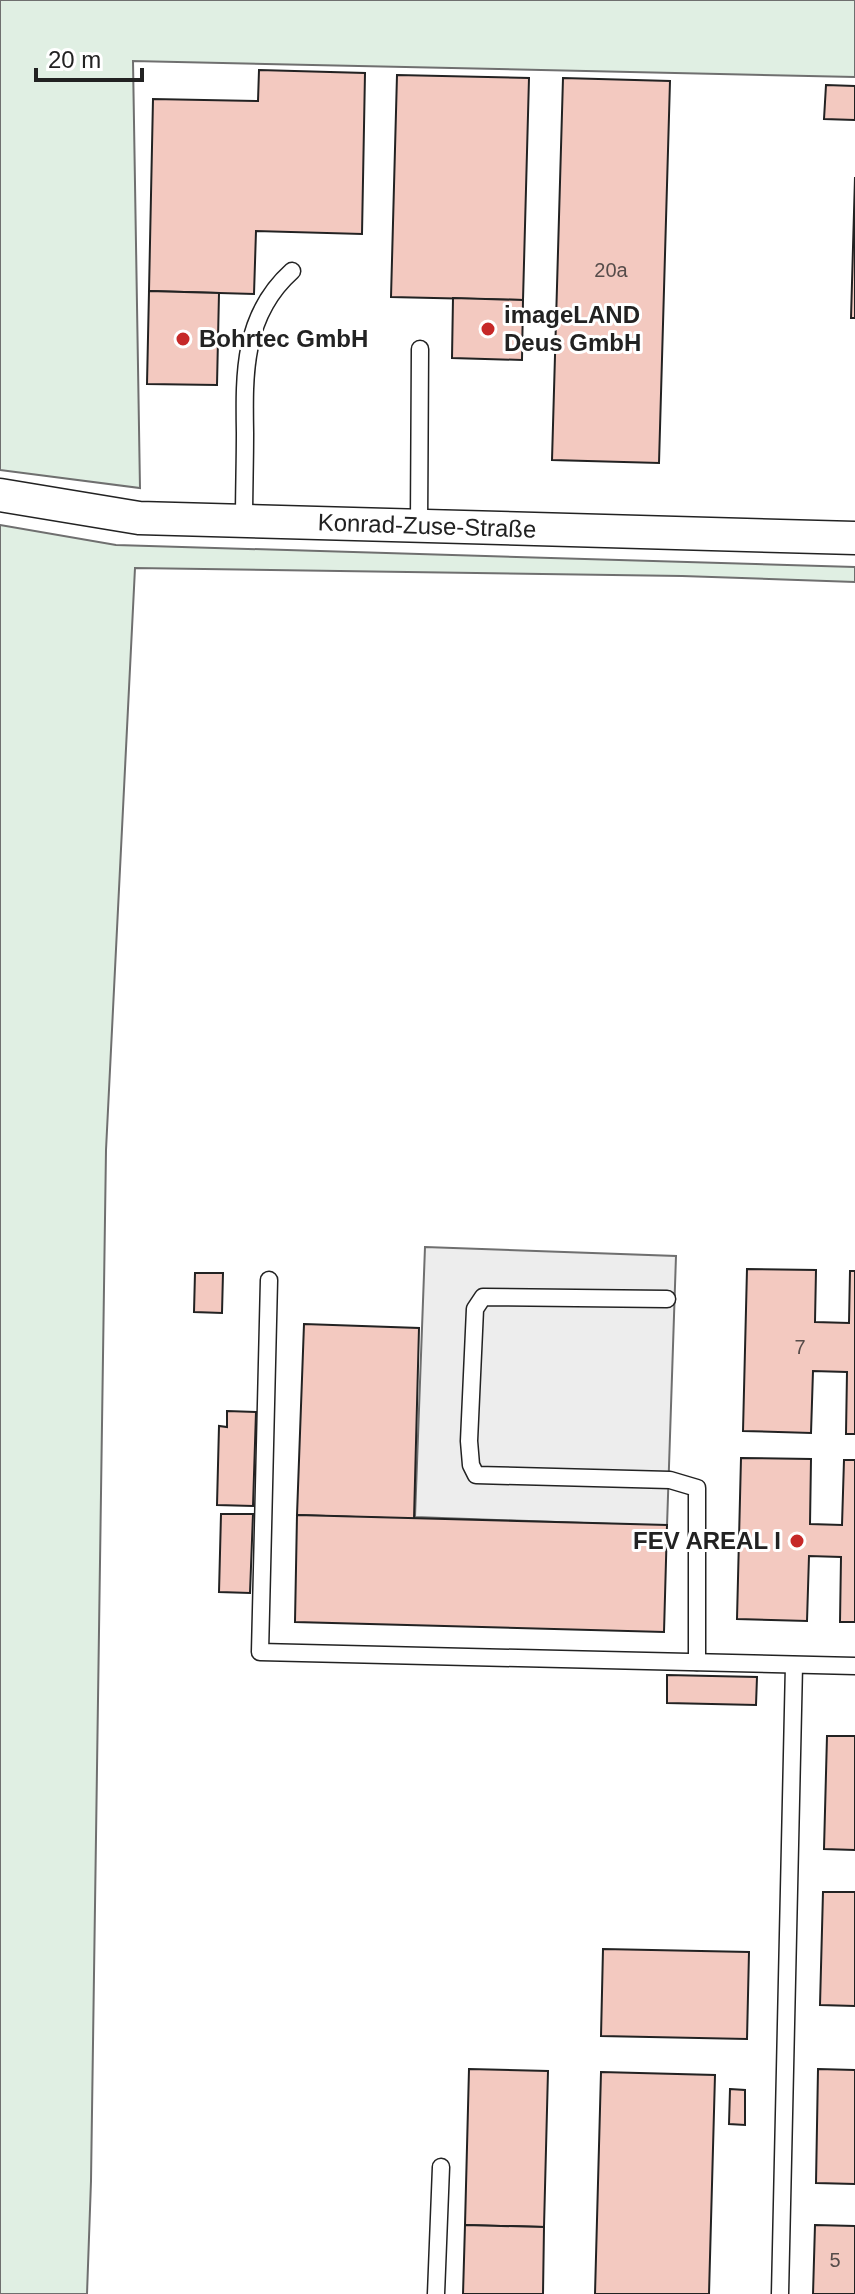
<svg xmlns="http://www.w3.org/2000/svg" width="855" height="2294" font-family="Arial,sans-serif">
<rect width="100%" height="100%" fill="#fff"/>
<g fill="#e0efe3" stroke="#6f6f6f" stroke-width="2">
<polygon points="0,0 855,0 855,77 133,61 140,488 0,470"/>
<polygon points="0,525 116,545 855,567 855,582 682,576 135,568 106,1150 91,2181 87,2294 0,2294"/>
</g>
<polygon fill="#ededed" stroke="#6f6f6f" stroke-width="2" points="425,1247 676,1256 667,1526 415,1517"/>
<g fill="#f3c9c0" stroke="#222" stroke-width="2">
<polygon points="259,70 365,73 362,234 256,231 254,294 149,291 153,99 258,101"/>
<polygon points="397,75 529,78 523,300 391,297"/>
<polygon points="563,78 670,81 659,463 552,460"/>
<polygon points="826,85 855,86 855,120 824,119"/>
<polygon points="855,177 855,318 851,318"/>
<polygon points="149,291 219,293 217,385 147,384"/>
<polygon points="453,298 523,300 522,360 452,358"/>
<polygon points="747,1269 816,1270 815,1322 849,1323 850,1271 855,1271 855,1434 846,1434 847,1372 813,1371 811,1433 743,1431"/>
<polygon points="195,1273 223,1273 222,1313 194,1312"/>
<polygon points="304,1324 419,1328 414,1519 297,1515"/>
<polygon points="227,1411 256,1412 253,1506 217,1505 219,1426 227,1427"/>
<polygon points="741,1458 811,1459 810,1524 842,1525 844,1460 855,1460 855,1622 840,1622 841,1557 809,1556 807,1621 737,1619"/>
<polygon points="221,1514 253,1514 250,1593 219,1592"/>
<polygon points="297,1515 667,1525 664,1632 295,1622"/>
<polygon points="667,1675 757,1677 756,1705 667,1703"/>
<polygon points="827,1736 855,1736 855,1850 824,1849"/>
<polygon points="823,1892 855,1892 855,2006 820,2005"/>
<polygon points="603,1949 749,1952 747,2039 601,2036"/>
<polygon points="469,2069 548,2071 544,2227 465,2225"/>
<polygon points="818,2069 855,2070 855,2184 816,2183"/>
<polygon points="601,2072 715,2075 709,2294 595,2294"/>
<polygon points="730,2089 745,2090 745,2125 729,2124"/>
<polygon points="465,2225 544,2227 543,2294 463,2294"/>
<polygon points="815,2225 855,2226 855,2294 813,2294"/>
</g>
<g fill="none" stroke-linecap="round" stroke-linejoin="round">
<defs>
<g id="service">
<path d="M244 521C244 492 245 463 245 433 244 373 243 315 292 271"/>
<polyline points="419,526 420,349"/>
<polyline points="269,1280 260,1652 855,1666"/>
<polyline points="667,1299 483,1297 475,1309 469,1441 471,1465 476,1475 670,1480 697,1488 697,1662"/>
<polyline points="436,2294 441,2167"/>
<polyline points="780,2294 794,1665"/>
</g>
<polyline id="minor" points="0,495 139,518 855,538"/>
</defs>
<use href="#service" stroke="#222" stroke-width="19"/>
<use href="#minor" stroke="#222" stroke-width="35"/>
<use href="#service" stroke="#fff" stroke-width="16"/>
<use href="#minor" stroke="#fff" stroke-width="32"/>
</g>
<g fill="#c62828" stroke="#fff" stroke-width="3">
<circle cx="488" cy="329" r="8"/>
<circle cx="183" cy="339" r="8"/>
<circle cx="797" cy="1541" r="8"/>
</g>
<g text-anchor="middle" stroke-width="6" stroke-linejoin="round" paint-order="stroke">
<g font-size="20" fill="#564c4a">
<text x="611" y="277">20a</text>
<text x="800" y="1354">7</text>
<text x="835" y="2267">5</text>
</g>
<g font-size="24" font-weight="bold" fill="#222" stroke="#fff" text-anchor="start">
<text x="504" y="323">imageLAND<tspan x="504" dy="28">Deus GmbH</tspan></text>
<text x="199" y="347">Bohrtec GmbH</text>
<text x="781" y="1549" text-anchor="end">FEV AREAL I</text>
</g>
<g font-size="24" fill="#222" stroke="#fff">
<text transform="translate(427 526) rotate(2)" y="8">Konrad-Zuse-Straße</text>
</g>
</g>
<path d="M36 68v12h106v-12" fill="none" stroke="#222222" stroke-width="4"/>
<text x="48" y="68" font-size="24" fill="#222222" stroke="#ffffff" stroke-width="6" paint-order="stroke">20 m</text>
</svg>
